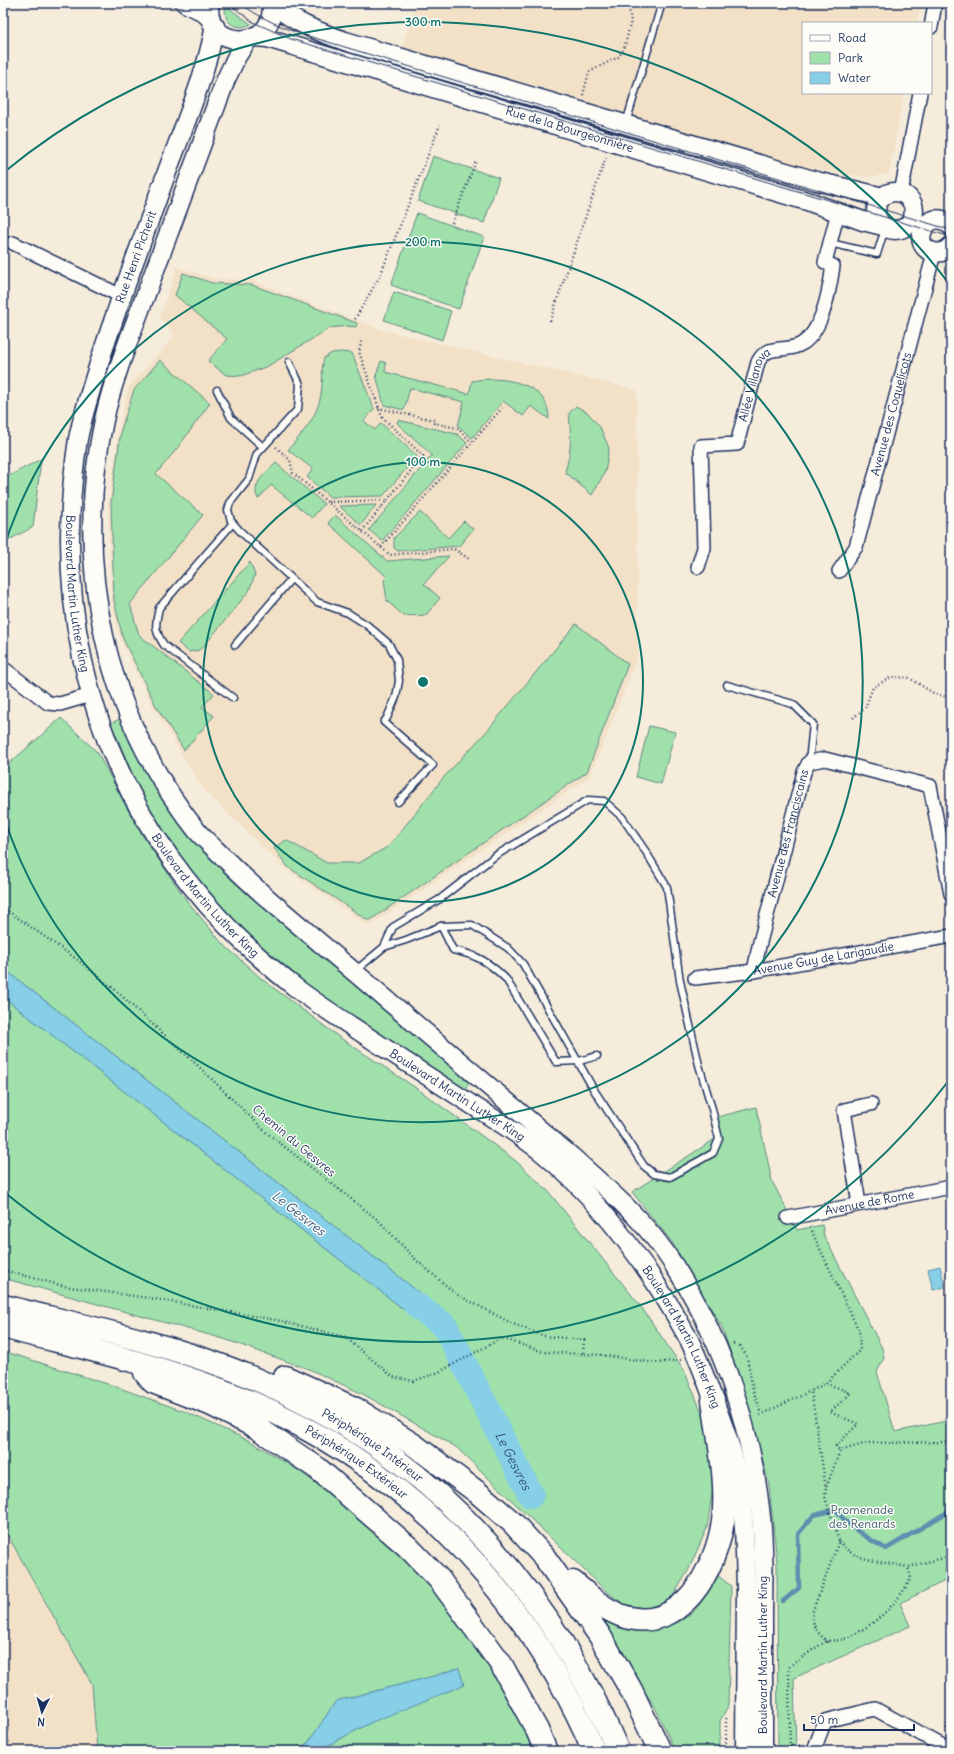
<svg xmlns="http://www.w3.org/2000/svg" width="954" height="1754" font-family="Delius,sans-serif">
<rect width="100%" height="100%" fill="#f6ecdb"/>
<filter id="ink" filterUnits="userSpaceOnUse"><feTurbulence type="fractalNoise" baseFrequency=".025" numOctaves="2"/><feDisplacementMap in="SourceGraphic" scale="8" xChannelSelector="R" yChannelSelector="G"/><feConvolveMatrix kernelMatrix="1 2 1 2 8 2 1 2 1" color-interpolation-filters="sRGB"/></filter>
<g filter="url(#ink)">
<g fill="#f2e1c7">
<polygon points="416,3 921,3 917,23 803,23 803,93 904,93 889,173 869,178 779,163 536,86 401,52"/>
<polygon points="177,267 215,279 252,280 285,294 383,330 637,390 638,656 590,777 369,926 284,868 203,789 154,708 121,641 111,601 108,504 119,429 129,386 175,336 160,318"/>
<polygon points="3,1527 92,1684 97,1751 3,1751"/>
</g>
<g fill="#a0e1ab" stroke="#5e8884">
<path d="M226 6 251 24C237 32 221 22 226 6Z"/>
<polygon points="433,156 499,178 484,223 418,201"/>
<polygon points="417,213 484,237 459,309 391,285"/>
<polygon points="183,273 212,283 252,285 357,323 356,327 347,326 330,328 268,366 241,376 226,375 208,361 227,339 175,295"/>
<polygon points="394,292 451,311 442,340 384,320"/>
<path d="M341 352 352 353 374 409 364 421 375 430 381 423 417 456 383 496 330 497 307 477 313 469 288 450C306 429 320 414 322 386 323 376 321 368 324 358L332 353Z"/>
<polygon points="160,360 210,403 179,446 156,474 203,515 130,604 139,635 214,694 202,707 214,716 184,750 156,706 123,639 114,600 111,503 121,430 134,390"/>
<path d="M381 361 386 363 385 372 469 394 472 381C500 375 550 382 549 419L531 406 523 416 503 401 472 438 458 426 464 402 410 388 404 410 384 405 376 375Z"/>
<path d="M576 406 588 413 600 427 609 448 605 472 592 495 565 472C572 449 571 436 569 413Z"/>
<polygon points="398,420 457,434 467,443 382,541 369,530 432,455 397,423"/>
<polygon points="41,459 33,527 3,543 3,479"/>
<path d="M276 463 324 504 312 518 271 485 258 499C250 484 267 472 276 463Z"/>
<polygon points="376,505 361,525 339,506"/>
<polygon points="420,512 448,538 464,521 473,529 459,546 398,551 394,548 394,538"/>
<polygon points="335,515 387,561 449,556 424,584 440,598 426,615 404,616 387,601 384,580 387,577 328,523"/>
<polygon points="250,562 255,575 249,591 204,646 199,650 189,652 178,643"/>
<polygon points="576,624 628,664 587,772 369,921 288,867 274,848 286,840 327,863 359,863 389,846 444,777 487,731"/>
<polygon points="61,718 97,752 140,832 187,901 222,943 263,980 339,1037 419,1090 516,1161 548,1191 642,1308 684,1370 706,1422 714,1481 707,1528 688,1571 673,1596 661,1605 646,1608 625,1605 607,1592 456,1447 363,1394 311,1370 224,1339 3,1278 3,997 434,1333 445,1326 457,1322 3,968 3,769"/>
<polygon points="120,719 163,793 471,1080 465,1090 368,1028 300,982 261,948 214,900 168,842 144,802 111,723"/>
<polygon points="649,726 675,732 661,784 636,777"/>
<polygon points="756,1107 772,1181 797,1230 822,1225 824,1236 882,1348 884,1358 877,1372 895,1432 951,1420 951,1578 900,1603 910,1626 794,1678 796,1751 778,1751 777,1562 769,1485 752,1417 722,1327 672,1242 632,1192 718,1137 710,1119"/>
<polygon points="3,1351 114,1386 186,1412 250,1441 296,1469 339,1499 420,1570 510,1693 536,1751 322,1751 323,1748 372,1722 459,1668 434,1676 336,1701 308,1743 293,1751 97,1751 92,1684 3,1527"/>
<path d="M717 1575 731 1586 728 1706 720 1721V1751H675L656 1709 599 1619C630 1630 665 1636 692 1613 701 1605 708 1590 715 1580Z"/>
</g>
<g fill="#86cfe7" stroke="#5b8fb0">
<polygon points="3,968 457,1322 445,1326 434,1333 3,997"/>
<polygon points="940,1266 945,1287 933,1290 928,1269"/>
<polygon points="459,1668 464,1685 372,1722 323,1748 322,1751 293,1751 308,1743 336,1701 434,1676"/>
</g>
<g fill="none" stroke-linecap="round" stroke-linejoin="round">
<path stroke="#5b8fb0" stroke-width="4.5" d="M783 1601 799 1588 798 1534 814 1515 836 1510C849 1528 868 1538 886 1549L951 1510"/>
<path stroke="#86cfe7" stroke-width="26" id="s1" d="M416 1305 445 1326 531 1495"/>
<defs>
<g id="lane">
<polyline points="626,123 661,6"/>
<polyline points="830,243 877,254 882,238 887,228"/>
<polyline points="289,362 300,384 298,409 257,454 249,479 230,503 228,510 231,521 240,531 317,602 348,613 367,625 389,644 397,660 399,681 396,697 387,718 384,722 433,765 398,802"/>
<polyline points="217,390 231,418 263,447"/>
<polyline points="235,645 291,579"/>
<polyline points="727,685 793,704 813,724 809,762"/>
<path d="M233 698 164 645C154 630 155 625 159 608L233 523"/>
<path d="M384 947 406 940 441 926 453 950C477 955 489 962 506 979L556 1062 579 1061 597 1056"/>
<polyline points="355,971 384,947 393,927 440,899 495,856 588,800 604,801 622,817 646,852 667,887 680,981 699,1065 712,1109 719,1139 713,1153 670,1177 654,1174 644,1166 594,1090 523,964 508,948 472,925 441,926"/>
</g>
<g id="street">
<polyline points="931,27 935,3"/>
<polyline points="901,193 920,93"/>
<polyline points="13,243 121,296"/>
<path id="s2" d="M698 567 704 548 701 446 737 444 758 362C768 342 787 354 803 343 823 330 830 287 833 266L825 262 838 212"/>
<path id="s3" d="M839 571 856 547 932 261 933 252"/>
<polyline points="3,668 48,703 60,704 91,695"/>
<path id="s4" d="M754 971 759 946 804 772 809 762 825 759 930 786 951 894"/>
<path id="s5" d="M695 978 754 971 951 936"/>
<polyline points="859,1204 844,1110 871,1104"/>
<path id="s6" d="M788 1218 951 1187"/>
<polyline points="816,1751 815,1747 825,1721 875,1709 941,1745 951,1749"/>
</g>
<g id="secondary">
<polyline points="185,3 202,11 211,19"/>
<path d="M210 3C201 51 279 52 271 3"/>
<path d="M272 3C292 22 319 32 345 41L816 181 883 197"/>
<path id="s7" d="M215 26C206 73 188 116 171 161 148 224 124 287 103 351 94 380 84 409 78 439 73 472 70 506 70 540 70 724 155 880 300 991 319 1005 339 1018 359 1031 395 1055 432 1079 469 1103 494 1119 521 1135 544 1154 604 1204 650 1268 687 1336 698 1356 706 1380 714 1401 724 1427 733 1451 738 1478 745 1515 745 1552 746 1589 746 1643 745 1697 745 1751"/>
<path id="s8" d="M255 37 267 38 810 202 863 221 883 226"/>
<path d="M248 39 237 56 226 79C201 147 175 215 150 283 134 327 114 374 104 420 73 565 104 714 197 831 203 838 210 844 216 850 235 869 253 886 273 903L571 1156C604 1186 639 1215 665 1252 718 1328 749 1417 760 1508 765 1546 763 1585 763 1623 763 1666 763 1708 763 1751"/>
<circle cx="895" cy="211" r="19"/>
<path d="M951 226C928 203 907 247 934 252 941 254 946 251 951 246"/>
</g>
<g id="highway">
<path id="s9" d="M3 1306C79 1325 157 1341 231 1369 414 1440 542 1571 618 1751"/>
<path id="s10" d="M3 1327C74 1346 147 1362 216 1388 391 1452 521 1581 594 1751"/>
<polyline points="145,1373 153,1382 210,1404 256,1427 317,1468 408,1547 439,1579 501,1664 537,1730 546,1751"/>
<polyline points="285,1377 356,1409 414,1445 477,1492 513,1523 545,1558 600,1636 631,1690 660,1751"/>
<path d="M573 1582C588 1595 602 1608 620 1615 680 1638 716 1569 723 1521 728 1482 718 1438 713 1400"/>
</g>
</defs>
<use href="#lane" stroke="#1b2f5e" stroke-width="9"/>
<use href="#street" stroke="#1b2f5e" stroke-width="16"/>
<use href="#secondary" stroke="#1b2f5e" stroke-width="21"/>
<use href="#highway" stroke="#1b2f5e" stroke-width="25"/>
<g stroke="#1b2f5e" stroke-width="2.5" stroke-dasharray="1 3" stroke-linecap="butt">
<polyline points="583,95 589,72 618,57 624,49 631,21 628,3"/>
<polyline points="452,223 476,161"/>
<polyline points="355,319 380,276 440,125"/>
<polyline points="550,321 606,157"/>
<polyline points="378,408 434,420 434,423 457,428 472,442"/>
<polyline points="276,447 290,460 293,473 390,555 454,549 469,559"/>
<polyline points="328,502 387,500"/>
<polyline points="362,531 423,456 382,417 359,352 362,339"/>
<polyline points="381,547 502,408"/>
<polyline points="853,718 865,708 873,687 892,677 909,678 935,694 951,698"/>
<polyline points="3,905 8,911 75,958 114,989 194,1062 267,1133 378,1220 416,1260 456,1294 513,1324 544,1336 584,1340 583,1355"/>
<polyline points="813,1227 812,1232 859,1331 860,1350 826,1383 811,1391 826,1488"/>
<polyline points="3,1270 64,1286 155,1299 276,1320 345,1337 393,1377 414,1381 439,1372 502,1338 543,1352 601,1355 656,1363 681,1360"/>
<polyline points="733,1344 739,1344 747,1357 753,1390 761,1414"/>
<polyline points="826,1383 851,1393 830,1412 858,1424 836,1446 840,1451"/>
<polyline points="760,1415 811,1391"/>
<path d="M839 1541C852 1562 887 1562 908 1567"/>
<path d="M828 1642C817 1633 811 1625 813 1610L839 1541 825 1497 826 1488 840 1451 867 1443 951 1442"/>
<polyline points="945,1733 949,1720 951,1719"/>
<polyline points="791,1745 802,1746"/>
<polyline points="726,1751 726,1719 728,1716"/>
<path d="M790 1751 789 1667C799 1660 819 1644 828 1641 833 1640 839 1641 844 1639 873 1627 896 1606 911 1578L908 1567 951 1556"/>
</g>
<use href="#lane" stroke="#fdfcf7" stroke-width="6"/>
<use href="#street" stroke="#fdfcf7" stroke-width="13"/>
<use href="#secondary" stroke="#fdfcf7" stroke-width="18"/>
<use href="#highway" stroke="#fdfcf7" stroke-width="22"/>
<g stroke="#1b2f5e" stroke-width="1">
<polyline points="228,3 253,22 291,39 951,237"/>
<path d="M240 3C257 16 275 24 295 32L951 230"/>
</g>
</g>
</g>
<g fill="none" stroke="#0f766e" stroke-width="2">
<circle cx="423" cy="682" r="220"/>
<path d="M3 550A440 440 0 1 1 3 814"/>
<path d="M950 1079A660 660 0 0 1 3 1191M3 173A660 660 0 0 1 950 285"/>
</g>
<g text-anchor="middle" stroke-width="3" stroke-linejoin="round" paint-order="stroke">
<g font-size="12" fill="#1b2f5e" stroke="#fdfcf7">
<text dy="4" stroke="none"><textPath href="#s8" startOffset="328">Rue de la Bourgeonnière</textPath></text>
<text transform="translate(136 257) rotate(-70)" y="4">Rue Henri Picherit</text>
<text dy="4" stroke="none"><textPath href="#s2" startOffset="220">Allée Villanova</textPath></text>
<text dy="4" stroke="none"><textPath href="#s3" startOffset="167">Avenue des Coquelicots</textPath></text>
<text dy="4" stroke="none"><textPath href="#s7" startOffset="591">Boulevard Martin Luther King</textPath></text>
<text dy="4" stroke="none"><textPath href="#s4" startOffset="142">Avenue des Franciscains</textPath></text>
<text dy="4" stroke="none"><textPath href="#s7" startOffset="927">Boulevard Martin Luther King</textPath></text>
<text dy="4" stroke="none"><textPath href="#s5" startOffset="130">Avenue Guy de Larigaudie</textPath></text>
<text dy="4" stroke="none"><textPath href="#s7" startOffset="1251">Boulevard Martin Luther King</textPath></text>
<text transform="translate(294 1141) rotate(40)" y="4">Chemin du Gesvres</text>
<text dy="4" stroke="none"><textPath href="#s6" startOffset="83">Avenue de Rome</textPath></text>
<text dy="4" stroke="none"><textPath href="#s7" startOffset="1587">Boulevard Martin Luther King</textPath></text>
<text dy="4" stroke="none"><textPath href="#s9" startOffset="398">Périphérique Intérieur</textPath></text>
<text dy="4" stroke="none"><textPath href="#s10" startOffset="381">Périphérique Extérieur</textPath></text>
<text transform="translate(763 1655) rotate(-90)" y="4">Boulevard Martin Luther King</text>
</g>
<g font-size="12" fill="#3c5c71" stroke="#fdfcf7">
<text x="862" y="1514">Promenade<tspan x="862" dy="14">des Renards</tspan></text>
</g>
<g font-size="13" font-style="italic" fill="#365780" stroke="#fdfcf7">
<text transform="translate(299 1213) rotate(38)" y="5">Le Gesvres</text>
<text dy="5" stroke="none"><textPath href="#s1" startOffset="187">Le Gesvres</textPath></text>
</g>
</g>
<circle cx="423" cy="682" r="6" fill="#0f766e" stroke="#fdfcf7" stroke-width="2"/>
<g font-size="12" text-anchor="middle" font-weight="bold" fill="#0f766e" stroke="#fdfcf7" stroke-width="3" stroke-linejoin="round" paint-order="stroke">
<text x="423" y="26">300 m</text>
<text x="423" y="246">200 m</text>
<text x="423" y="466">100 m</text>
</g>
<rect width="954" height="1754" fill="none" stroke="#fdfcf7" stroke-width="16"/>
<rect x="8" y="8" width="938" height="1738" fill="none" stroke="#1b2f5e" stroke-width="1.5" filter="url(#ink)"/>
<rect x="802" y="22" width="130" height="72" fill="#fdfcf7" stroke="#a3aaba"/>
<rect x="810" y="35" width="20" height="6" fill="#fdfcf7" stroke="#a3aaba"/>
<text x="838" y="42" font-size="12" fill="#1b2f5e">Road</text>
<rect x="810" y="52" width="20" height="12" fill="#a0e1ab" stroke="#a3aaba"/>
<text x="838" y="62" font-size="12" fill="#1b2f5e">Park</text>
<rect x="810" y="72" width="20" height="12" fill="#86cfe7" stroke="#a3aaba"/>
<text x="838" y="82" font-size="12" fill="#1b2f5e">Water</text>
<g transform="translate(42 1712) rotate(185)" stroke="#fdfcf7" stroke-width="3" paint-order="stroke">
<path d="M0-3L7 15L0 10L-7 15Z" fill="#1b2f5e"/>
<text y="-6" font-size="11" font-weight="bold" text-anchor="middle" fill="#1b2f5e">N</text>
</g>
<path d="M804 1724v6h110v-6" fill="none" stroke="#1b2f5e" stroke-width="2"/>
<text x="810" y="1724" font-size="12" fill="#1b2f5e" stroke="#fdfcf7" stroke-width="3" paint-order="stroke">50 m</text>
</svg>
